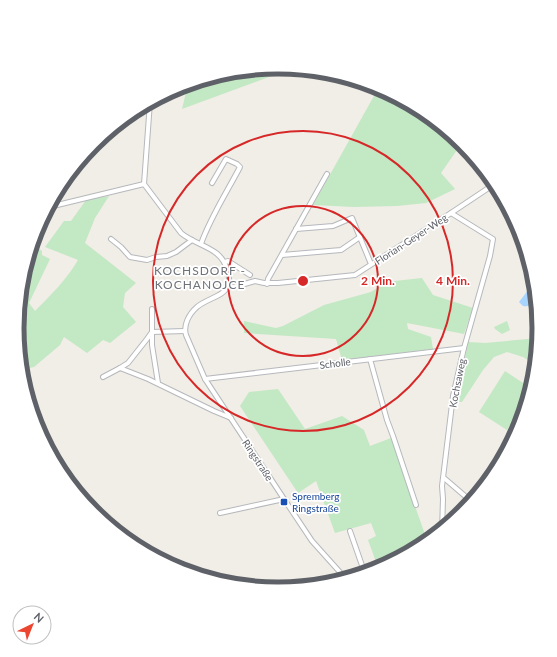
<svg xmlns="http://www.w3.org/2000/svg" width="557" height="657" font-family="Lato,sans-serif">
<rect width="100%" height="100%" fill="#f0eee6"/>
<g fill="#c3e8c4">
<polygon points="279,67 293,68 182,109 188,84 228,72"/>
<polygon points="379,87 424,111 464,144 476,159 459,147 441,173 455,189 426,203 397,206 354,207 313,205"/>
<path d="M109 196 95 218 85 243 136 283 125 293 123 307 136 322 110 343 103 340 87 353 64 337 60 345 34 367 29 368 27 367 20 360 17 328 22 277 32 244 42 251V255L50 259 29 303 35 311C51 295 67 279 78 260L45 247 64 221H71L86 200Z"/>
<polygon points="422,278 433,295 473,308 464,334 407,323 408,329 431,337 433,349 342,360 336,339 244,333 244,321 276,328 283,326 324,305 371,292 386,282"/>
<polygon points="507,321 510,330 502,334 495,329 494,327"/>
<polygon points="539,338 536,365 523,357 507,352 494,357 483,370 462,402 457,402 468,342 485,343"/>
<polygon points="505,371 532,389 507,430 479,412"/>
<polygon points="278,389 305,429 342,416 364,430 370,446 391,438 428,543 424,546 379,570 368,540 376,536 371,523 335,533 316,481 298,493 240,406 249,392"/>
</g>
<path fill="#a7d5ff" d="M532 285 536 288C537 298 535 308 523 306L519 302Z"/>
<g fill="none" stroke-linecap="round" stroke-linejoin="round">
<defs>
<g id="minor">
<polyline points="144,184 150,102"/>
<path d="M49 207 144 184 181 233C196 246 222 247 227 270 229 275 230 280 229 286"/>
<polyline points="296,229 333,226 352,218 371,264"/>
<polyline points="111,239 121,247 130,257 147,260 156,257 167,256 176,252 192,240"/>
<path d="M201 244C210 218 227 192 240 167L237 164 226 159 212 183"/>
<polyline points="282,255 341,250 360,237"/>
<polyline points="225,262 228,261 250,275"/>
<polyline points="267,284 268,279 327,174"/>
<path d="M229 286C227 288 225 291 222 293 215 298 204 301 197 307 189 314 183 325 186 335L205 379 284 499 312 541 347 580"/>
<polyline points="229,286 234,287 255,281 264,283 278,283 355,275 451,213 496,183"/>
<polyline points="370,359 387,420 393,436 416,505"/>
<polyline points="120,368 148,379 214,411 231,418"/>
<polyline points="103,377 120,368 128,363 147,339 152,332 152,309"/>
<polyline points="205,379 464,348"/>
<polyline points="158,383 152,345 152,332 185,331"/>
<polyline points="444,478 472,502"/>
<polyline points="220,513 284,499"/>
<polyline points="350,531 365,574"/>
<polyline points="442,531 443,499 442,486 453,396 464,348 490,256 493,239 451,213"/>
</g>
</defs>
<use href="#minor" stroke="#b6b8bd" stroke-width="6"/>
<use href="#minor" stroke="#fff" stroke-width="4"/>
</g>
<g fill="none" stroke="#d62828" stroke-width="2">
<circle cx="303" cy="281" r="75"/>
<circle cx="303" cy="281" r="150"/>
</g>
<rect fill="#1a4fb4" stroke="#fff" stroke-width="1.5" x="280" y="498" width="8" height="8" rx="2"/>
<g text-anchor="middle" stroke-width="3.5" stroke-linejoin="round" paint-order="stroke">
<g font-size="10" fill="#5e6167" stroke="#fff">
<text transform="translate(411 239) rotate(-33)" y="4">Florian-Geyer-Weg</text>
<text transform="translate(335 363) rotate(-7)" y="4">Scholle</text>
<text transform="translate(457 383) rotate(-79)" y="4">Kochsaweg</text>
<text transform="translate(258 460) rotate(57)" y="4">Ringstraße</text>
</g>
<g font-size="10" fill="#164399" stroke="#fff" text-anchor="start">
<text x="292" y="500">Spremberg<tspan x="292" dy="12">Ringstraße</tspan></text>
</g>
<g font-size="12" letter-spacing="1" fill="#6e7379" stroke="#fff">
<text x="200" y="275">KOCHSDORF -<tspan x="200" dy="14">KOCHANOJCE</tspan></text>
</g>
</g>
<path d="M0 0H557V657H0ZM24 328a254 254 0 1 1 508 0a254 254 0 1 1-508 0Z" fill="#fff" fill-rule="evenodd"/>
<path fill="none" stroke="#5e6167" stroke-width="5" d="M24 328a254 254 0 1 1 508 0a254 254 0 1 1-508 0Z"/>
<circle cx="303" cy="281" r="6" fill="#d62828" stroke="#fff" stroke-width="2"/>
<g font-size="12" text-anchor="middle" font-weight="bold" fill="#d62828" stroke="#fff" stroke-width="3.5" stroke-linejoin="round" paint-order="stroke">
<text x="378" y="285">2 Min.</text>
<text x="453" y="285">4 Min.</text>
</g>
<g transform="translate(32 625) rotate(43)"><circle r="19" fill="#ffffff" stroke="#bfc0c2"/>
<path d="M0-3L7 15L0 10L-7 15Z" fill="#ec4630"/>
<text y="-6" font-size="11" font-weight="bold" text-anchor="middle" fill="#5e6167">N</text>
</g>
</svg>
